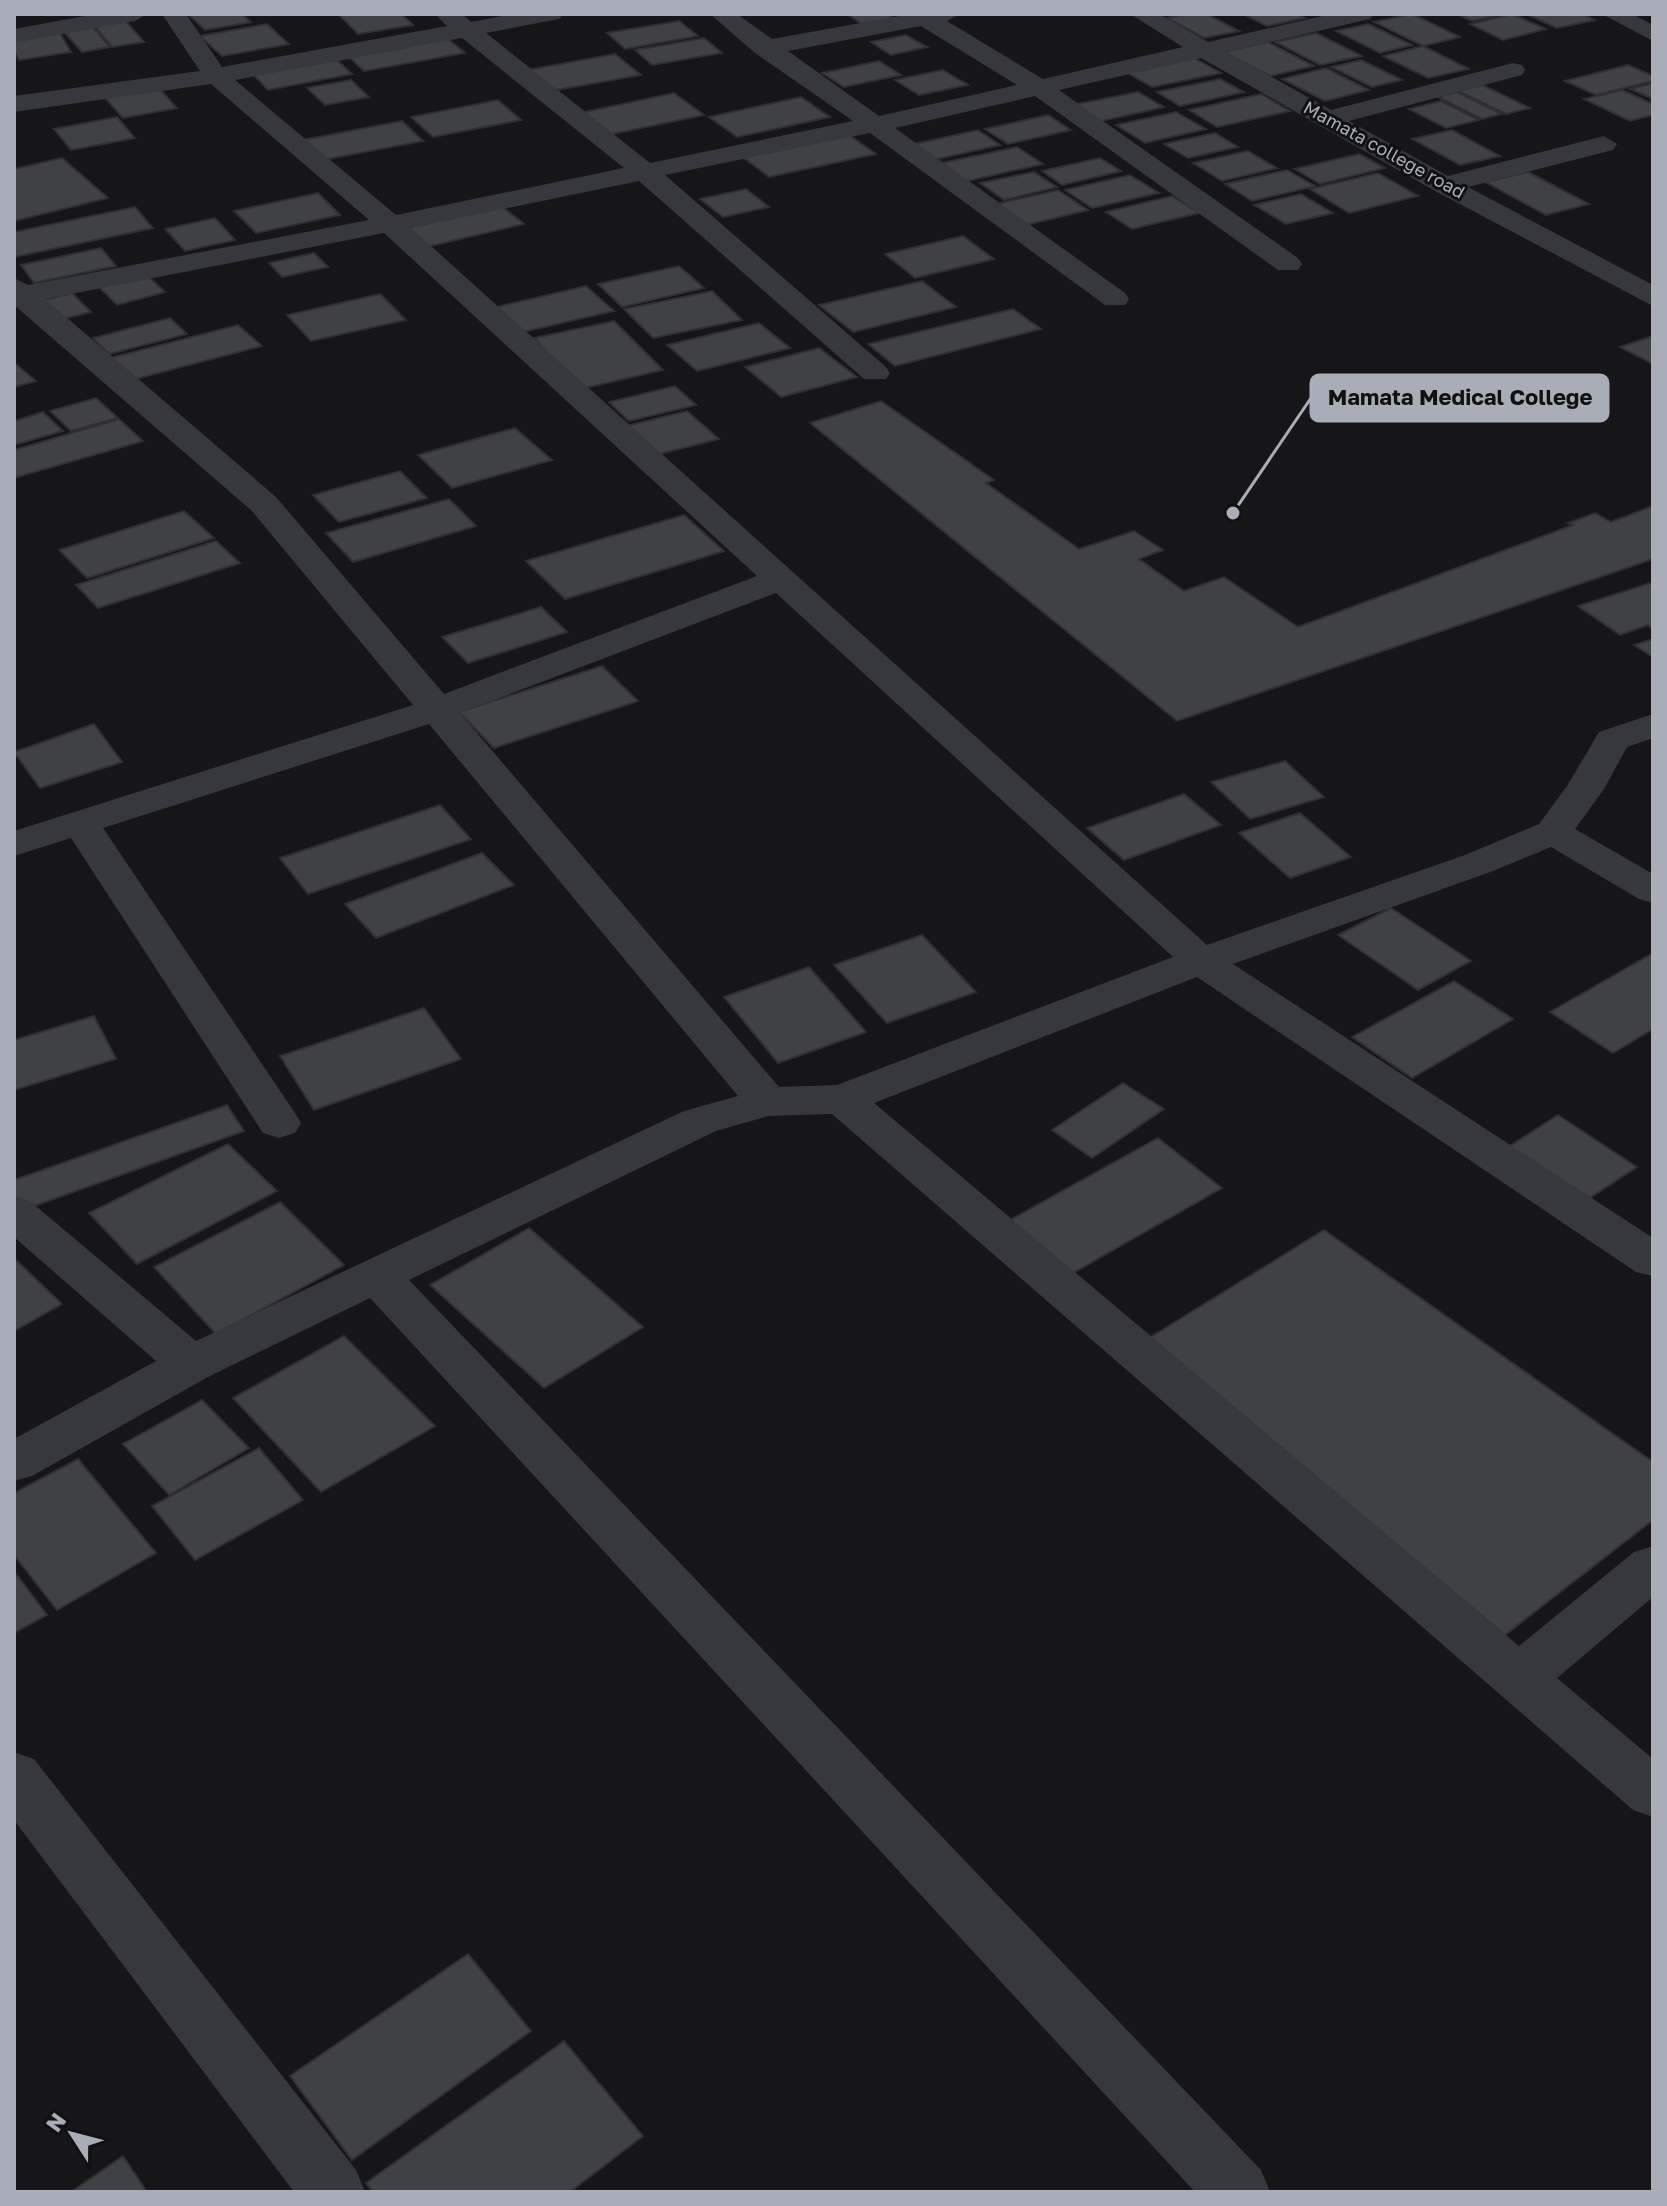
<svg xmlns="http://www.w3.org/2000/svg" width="1667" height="2206" font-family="'Golos Text',sans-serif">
<rect width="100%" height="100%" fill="#161618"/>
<g fill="#404145" stroke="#303034" stroke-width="2">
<polygon points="188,14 242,14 251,22 205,30"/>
<polygon points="338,14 402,14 413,25 358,34"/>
<polygon points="847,14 887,14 893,18 862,24"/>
<polygon points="1187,14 1207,14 1239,31 1204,38 1167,18"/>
<polygon points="1243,14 1297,14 1305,18 1267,26"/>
<polygon points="1412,14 1460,37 1423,46 1374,22"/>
<polygon points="1457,14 1503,14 1472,21"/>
<polygon points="1512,14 1546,29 1503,40 1470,24"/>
<polygon points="1526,14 1583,14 1595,20 1557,28"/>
<polygon points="124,19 144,42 112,47 93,24"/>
<polygon points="679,21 698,36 625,49 607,33"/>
<polygon points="267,24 289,44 222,56 200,36"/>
<polygon points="1368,24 1412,45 1380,53 1336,31"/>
<polygon points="91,25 110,47 82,52 62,30"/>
<polygon points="60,33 71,52 19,60 14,51 14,40"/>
<polygon points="1316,33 1362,56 1320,65 1275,42"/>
<polygon points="906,35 927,47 891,55 871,42"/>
<polygon points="446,37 465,53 364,71 347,55"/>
<polygon points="704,38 722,53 652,65 635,50"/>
<polygon points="1268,42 1314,66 1270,76 1224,52"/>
<polygon points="1423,46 1469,69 1428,78 1383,56"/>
<polygon points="615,54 641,75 551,91 527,70"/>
<polygon points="334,57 352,74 268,90 251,72"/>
<polygon points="1194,58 1221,73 1152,87 1126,72"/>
<polygon points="1361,60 1402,80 1372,87 1331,67"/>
<polygon points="879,61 901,75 844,87 822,73"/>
<polygon points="1628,65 1653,76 1653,81 1596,95 1565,81"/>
<polygon points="1326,68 1369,90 1325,101 1282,79"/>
<polygon points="943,70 968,85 919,95 895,80"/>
<polygon points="1220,79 1244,92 1180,106 1157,92"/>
<polygon points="351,80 369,97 325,105 307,88"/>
<polygon points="1653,83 1653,99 1630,89"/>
<polygon points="1482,85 1530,108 1506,114 1458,91"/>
<polygon points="159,88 177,108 123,118 105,98"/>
<polygon points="1622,90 1653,104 1653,115 1630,121 1584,99"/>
<polygon points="1138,92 1164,107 1097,122 1072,105"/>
<polygon points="1457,92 1502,114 1482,119 1438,97"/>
<polygon points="674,93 704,115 608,135 580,113"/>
<polygon points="1261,94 1290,111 1217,127 1189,110"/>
<polygon points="801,97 830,117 737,137 709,117"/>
<polygon points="498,100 521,120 433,137 411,117"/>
<polygon points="1441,101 1479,120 1446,128 1409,109"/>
<polygon points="1176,112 1206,129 1145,143 1116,125"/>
<polygon points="1048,115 1071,130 1008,144 985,129"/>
<polygon points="117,117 135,138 71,150 54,129"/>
<polygon points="402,121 423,141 323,160 303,140"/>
<polygon points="978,130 1000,145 933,160 910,145"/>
<polygon points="1452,130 1500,156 1460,165 1412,139"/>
<polygon points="845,132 876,154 769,177 739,154"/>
<polygon points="1215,133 1238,147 1188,158 1164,144"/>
<polygon points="1017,147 1043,164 967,181 942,163"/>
<polygon points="1248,151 1277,168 1222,181 1193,163"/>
<polygon points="1359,154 1385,168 1320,184 1295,169"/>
<polygon points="62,158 108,198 14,221 14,169"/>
<polygon points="1100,158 1121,171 1062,185 1042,171"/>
<polygon points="1287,170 1315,186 1252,201 1225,184"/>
<polygon points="1034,172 1057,187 1004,200 980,183"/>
<polygon points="1528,172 1589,204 1546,215 1485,182"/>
<polygon points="1378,173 1418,196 1349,213 1310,189"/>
<polygon points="1130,175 1159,193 1092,208 1065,190"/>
<polygon points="746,189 769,207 723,217 700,199"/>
<polygon points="1058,190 1088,210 1022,226 992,205"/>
<polygon points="318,193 340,215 256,233 234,211"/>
<polygon points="1301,194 1333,213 1286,224 1254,205"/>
<polygon points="1172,196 1199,213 1132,229 1106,212"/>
<polygon points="499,204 524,224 422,248 397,227"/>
<polygon points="135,207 153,228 14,257 14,232"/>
<polygon points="215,218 235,240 185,251 165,229"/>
<polygon points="963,236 994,259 915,278 885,254"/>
<polygon points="101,248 116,266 34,283 21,265"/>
<polygon points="314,253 328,267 282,277 269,263"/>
<polygon points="679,266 704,288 622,307 598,284"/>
<polygon points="147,275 165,292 117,305 99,287"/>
<polygon points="922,281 956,307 853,332 819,305"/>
<polygon points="586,286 614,311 510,335 483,310"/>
<polygon points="712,291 742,320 653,338 624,309"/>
<polygon points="72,293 91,312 63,319 44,300"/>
<polygon points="380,294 406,320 311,341 287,315"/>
<polygon points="1013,309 1041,329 895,366 868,344"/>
<polygon points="170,318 187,334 109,354 93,338"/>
<polygon points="614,321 663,370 581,389 534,338"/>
<polygon points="759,323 790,348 697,371 667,345"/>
<polygon points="238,325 262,346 132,380 110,358"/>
<polygon points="1653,336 1653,364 1620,347"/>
<polygon points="819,348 857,377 781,397 745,367"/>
<polygon points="14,364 16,364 36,381 14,387"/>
<polygon points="675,386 696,405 629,421 609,402"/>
<polygon points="96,398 118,418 71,431 50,411"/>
<polygon points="881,401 994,480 986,483 1079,549 1134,531 1163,550 1139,559 1184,591 1224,577 1298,627 1573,525 1568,523 1595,513 1611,522 1653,506 1653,559 1177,721 810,423"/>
<polygon points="687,411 719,439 640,459 610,430"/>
<polygon points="43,412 63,431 14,445 14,421"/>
<polygon points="119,419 143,441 14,478 14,450"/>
<polygon points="515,428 552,460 452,488 418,455"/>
<polygon points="400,471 427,498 339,522 313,495"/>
<polygon points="449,499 476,526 353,562 326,533"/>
<polygon points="184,511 214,538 87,578 59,550"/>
<polygon points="684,515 724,551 565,599 526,561"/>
<polygon points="216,541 240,563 98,608 76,585"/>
<polygon points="1650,583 1653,585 1653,629 1648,625 1620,635 1578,606"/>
<polygon points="541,607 567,632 468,663 442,637"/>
<polygon points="1653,639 1653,657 1634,645"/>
<polygon points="602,666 638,701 494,748 459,712"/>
<polygon points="94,724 122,762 40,788 14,752"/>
<polygon points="1285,761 1324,797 1250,819 1211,782"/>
<polygon points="1184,794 1221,825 1124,860 1087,828"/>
<polygon points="440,805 471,839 308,894 280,858"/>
<polygon points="1300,813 1351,857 1290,878 1239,833"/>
<polygon points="482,853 514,885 376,938 345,904"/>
<polygon points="1391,908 1471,961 1418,990 1338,935"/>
<polygon points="922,935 976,992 887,1023 834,965"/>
<polygon points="1653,953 1653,1029 1613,1053 1550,1012"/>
<polygon points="809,967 866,1032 778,1063 724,997"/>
<polygon points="1454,981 1513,1019 1412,1078 1352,1037"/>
<polygon points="424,1008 461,1059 314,1110 280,1056"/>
<polygon points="94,1016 116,1059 14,1090 14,1040"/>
<polygon points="1123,1083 1164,1109 1092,1158 1052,1130"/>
<polygon points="227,1105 244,1131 23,1210 14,1195 14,1180"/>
<polygon points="1558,1115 1637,1167 1576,1207 1497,1154"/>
<polygon points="1158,1138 1222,1188 1073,1273 1010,1220"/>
<polygon points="228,1144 277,1191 137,1264 89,1213"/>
<polygon points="280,1202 344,1265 216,1334 154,1267"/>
<polygon points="529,1228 643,1327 544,1388 430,1285"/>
<polygon points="1324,1230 1653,1462 1653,1520 1505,1635 1149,1338"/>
<polygon points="14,1258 62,1304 14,1331"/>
<polygon points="344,1336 435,1426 321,1492 233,1398"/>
<polygon points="202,1400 249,1448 169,1495 123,1444"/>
<polygon points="259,1448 303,1500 195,1560 152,1506"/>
<polygon points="78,1459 156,1553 57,1610 14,1555 14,1493"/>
<polygon points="14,1571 47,1615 14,1633"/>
<polygon points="468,1954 531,2031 352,2160 290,2076"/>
<polygon points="564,2041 643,2136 570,2192 373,2192 366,2183"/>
<polygon points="123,2156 147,2192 71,2192"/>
</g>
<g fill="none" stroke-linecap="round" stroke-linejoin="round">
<g fill="#37383d" fill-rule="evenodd">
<polygon points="96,14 147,14 135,21 14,43 14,29"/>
<path d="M162 14H186L222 67 447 26 435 14H462L471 22 513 14H563L559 19 486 33 650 163 853 121 755 53 710 14H737L772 39 910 14H960L947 21 1043 79 1183 47 1130 14H1159L1208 42 1331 14H1374L1370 19 1227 52 1331 110 1513 63 1522 65 1525 70 1522 75 1349 121 1448 176 1604 136 1617 144 1613 150 1468 187 1653 285V306L1435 191 1201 58 1059 90 1298 258 1302 264 1298 270H1278L1035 96 895 128 1125 293 1129 299 1125 305H1105L870 133 665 175 886 367 890 373 886 379H864L639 181 411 228 1207 945 1465 855 1539 824 1567 786 1599 732 1653 714V738L1627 747 1604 789 1575 829 1653 874V903L1639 899 1551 847 1493 871 1233 964 1653 1238V1276L1636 1272 1197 977 874 1103 1519 1646 1634 1552 1653 1546V1597L1557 1678 1653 1759V1817L1633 1810 832 1114 768 1116 716 1131 409 1280 1261 2170 1270 2192H1195L370 1298 208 1377 32 1476 14 1481V1439L156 1361 14 1237V1196L30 1201 196 1341 684 1111 738 1096 429 724 103 828 295 1113 301 1123 295 1133 279 1138 263 1133 71 838 14 856V831L413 705 252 511 14 305V278L28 285 369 220 211 84 14 112V96L200 71ZM921 26 1017 85 879 116 788 51ZM462 38 624 168 396 215 235 80ZM384 233 757 576 444 694 276 497 45 299ZM776 593 1173 957 837 1085 779 1087 460 713Z"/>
<polygon points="1602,14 1632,14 1653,25 1653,41"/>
<polygon points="14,1752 34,1759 356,2170 365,2192 294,2192 14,1820"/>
</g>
</g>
<g text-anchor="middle" stroke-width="6" stroke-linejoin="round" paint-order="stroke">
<g font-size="18" fill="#a8adb8" stroke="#111113">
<text transform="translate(1384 150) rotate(29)" y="6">Mamata college road</text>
</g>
</g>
<path fill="none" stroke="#a8adb8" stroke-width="3" d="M1233 513L1311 398"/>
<circle fill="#a8adb8" stroke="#111113" stroke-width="3" cx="1233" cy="513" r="8"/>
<rect fill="#a8adb8" stroke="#a8adb8" stroke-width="3" x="1311" y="375" width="297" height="46" rx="8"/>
<g font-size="22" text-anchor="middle" font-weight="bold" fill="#111">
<text x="1460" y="405">Mamata Medical College</text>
</g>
<rect width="1667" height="2206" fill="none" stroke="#a8adb8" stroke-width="32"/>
<g transform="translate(72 2134) rotate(306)" stroke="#111113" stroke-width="6" paint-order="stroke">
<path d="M0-6L14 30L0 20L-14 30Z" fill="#a8adb8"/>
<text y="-12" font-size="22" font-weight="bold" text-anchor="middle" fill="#a8adb8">N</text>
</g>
</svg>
